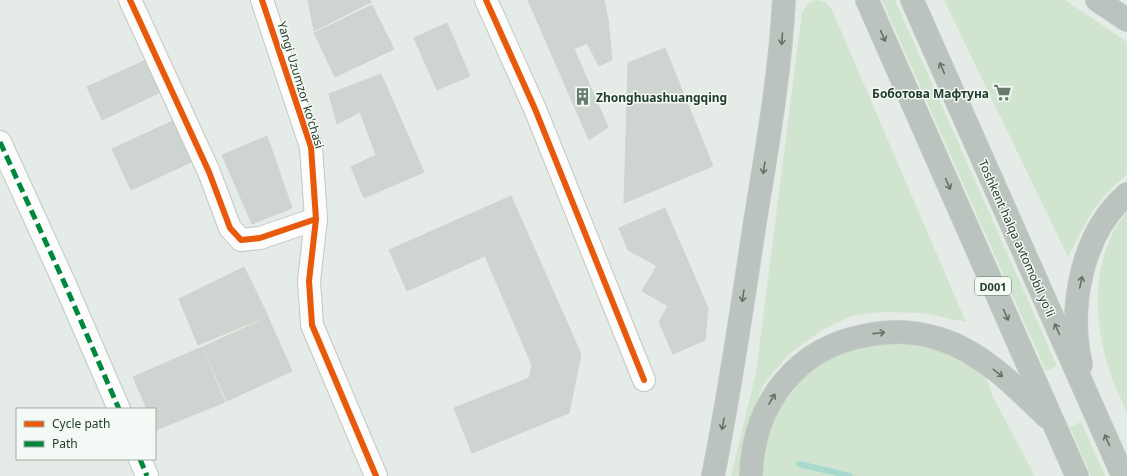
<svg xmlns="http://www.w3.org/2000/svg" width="1127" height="476" viewBox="0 0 1127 476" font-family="'Noto Sans',sans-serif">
	<rect width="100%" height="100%" fill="#e5ebe6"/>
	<g fill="#d1e4cf">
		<path d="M816,0L825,2L832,10L966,322L923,313L880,312L851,316L822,330L790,353L763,385L750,425L742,476H731L756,373L802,12L808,4Z"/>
		<path d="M882,0H895L1057,366L1046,371Z"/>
		<path d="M944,0H1065L1127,42V175C1098,196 1084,225 1068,257Z"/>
		<path d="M1127,212V412C1121,399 1114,386 1110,373C1093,322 1090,255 1127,212Z"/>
		<path d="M880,342L923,344L963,359L986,377L992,395L1035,476H763V451L777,411L804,377L839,353Z"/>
		<path d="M1081,422L1105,476H1091L1070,427Z"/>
	</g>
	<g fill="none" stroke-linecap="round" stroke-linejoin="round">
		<path stroke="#a7d9ce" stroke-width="6" d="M799,464L850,476"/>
	</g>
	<g fill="#ced4cf" stroke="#ced4cf">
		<path d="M308,0H370L371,2L314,31Z"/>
		<path d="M528,0H604L608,19L612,60L599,66L587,43L574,49L608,127L589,140Z"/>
		<path d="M372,5L394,49L335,77L314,33Z"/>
		<path d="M447,23L470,76L437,90L414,38Z"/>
		<path d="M665,48L713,166L624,203L628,63Z"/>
		<path d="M148,59L163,91L102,120L87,87Z"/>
		<path d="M381,74L424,172L364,198L351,167L376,155L360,112L337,124L329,94Z"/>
		<path d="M179,118L198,159L131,190L112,149Z"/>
		<path d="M267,136L292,208L252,224L222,155Z"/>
		<path d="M511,196L581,354L569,413L472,453L454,408L529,378L532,365L485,256L407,291L389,250Z"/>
		<path d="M665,208L708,308L705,340L673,354L659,322L668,306L642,291L657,266L628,250L619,228Z"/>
		<path d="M244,267L268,316L198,345L179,299Z"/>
		<path d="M268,317L292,371L227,401L203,347Z"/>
		<path d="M202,347L225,402L156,430L155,409H147L133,377Z"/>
	</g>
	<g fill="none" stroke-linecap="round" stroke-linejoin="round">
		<defs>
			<g id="minor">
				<path d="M130,0L209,172L230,228L241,240L260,238L316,219"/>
				<path d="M262,0L311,147L316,219L309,281L312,325L376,476"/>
				<path d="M486,0L535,109L644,380"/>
				<path d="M0,142L64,282L119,409"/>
				<path d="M140,459L147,476"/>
			</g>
			<g id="highway">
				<path d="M867,0L1077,476"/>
				<path d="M912,0L1123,476"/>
				<path d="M1097,0L1127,20"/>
				<path d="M1081,365C1068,308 1081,234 1127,194"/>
				<path d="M713,476C730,392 742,307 755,222C767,148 780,75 784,0"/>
				<path d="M751,476C753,404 796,347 868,335C892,330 916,331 940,339C982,352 1016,387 1047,417"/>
			</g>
		</defs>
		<use href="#minor" stroke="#c2c8c3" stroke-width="24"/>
		<use href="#highway" stroke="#c1cac4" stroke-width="24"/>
		<use href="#minor" stroke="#fbfcfb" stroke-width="22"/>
		<use href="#highway" stroke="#bac3be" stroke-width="22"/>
		<g stroke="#00873e" stroke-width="5" stroke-dasharray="10 5" stroke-linecap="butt">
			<path d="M0,142L64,282L119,409"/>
			<path d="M140,459L147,476"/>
		</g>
		<defs>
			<g id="cycleway">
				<path d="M130,0L209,172L230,228L241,240L260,238L316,219"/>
				<path d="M262,0L311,147L316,219L309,281L312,325L376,476"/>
				<path d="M486,0L535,109L644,380"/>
			</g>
		</defs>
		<use href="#cycleway" stroke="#f4f9f5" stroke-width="8"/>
		<use href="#cycleway" stroke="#e8590c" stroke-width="6"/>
	</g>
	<defs><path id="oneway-shaft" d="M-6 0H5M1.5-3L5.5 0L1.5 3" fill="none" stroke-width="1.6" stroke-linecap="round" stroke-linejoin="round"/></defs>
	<g stroke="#5f7367">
		<use href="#oneway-shaft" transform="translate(883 36) rotate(66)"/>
		<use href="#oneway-shaft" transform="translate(782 39) rotate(94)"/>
		<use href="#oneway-shaft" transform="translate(942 68) rotate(-114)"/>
		<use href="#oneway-shaft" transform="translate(764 168) rotate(99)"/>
		<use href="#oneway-shaft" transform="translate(948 184) rotate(66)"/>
		<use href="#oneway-shaft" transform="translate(1081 282) rotate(-78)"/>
		<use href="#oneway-shaft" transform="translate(743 296) rotate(99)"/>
		<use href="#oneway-shaft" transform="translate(1006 315) rotate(66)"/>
		<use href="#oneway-shaft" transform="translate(1057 329) rotate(-114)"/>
		<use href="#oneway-shaft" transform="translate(879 333) rotate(-6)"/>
		<use href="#oneway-shaft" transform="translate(998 373) rotate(38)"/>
		<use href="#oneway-shaft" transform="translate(772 399) rotate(-59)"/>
		<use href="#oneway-shaft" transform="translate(723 424) rotate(100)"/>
		<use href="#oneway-shaft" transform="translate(1107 440) rotate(-114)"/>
	</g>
	<defs>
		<symbol id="supermarket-bare" viewBox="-9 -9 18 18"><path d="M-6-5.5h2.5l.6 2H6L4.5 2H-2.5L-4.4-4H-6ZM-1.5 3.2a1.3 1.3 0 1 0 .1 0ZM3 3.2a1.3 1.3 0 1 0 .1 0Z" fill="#677b6e" stroke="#f4f9f5" stroke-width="2.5" paint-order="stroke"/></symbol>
		<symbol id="building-bare" viewBox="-9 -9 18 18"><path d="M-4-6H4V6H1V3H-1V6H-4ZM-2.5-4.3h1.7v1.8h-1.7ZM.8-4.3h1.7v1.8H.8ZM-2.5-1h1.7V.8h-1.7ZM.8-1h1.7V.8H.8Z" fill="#677b6e" stroke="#f4f9f5" stroke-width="2.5" paint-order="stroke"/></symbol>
	</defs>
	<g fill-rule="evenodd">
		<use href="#supermarket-bare" x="990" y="80" width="25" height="25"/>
		<use href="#building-bare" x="570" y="84" width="25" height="25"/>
	</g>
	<g text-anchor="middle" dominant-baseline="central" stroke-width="3" stroke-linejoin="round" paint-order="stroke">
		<rect fill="#f4f9f5" stroke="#627669" stroke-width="1" x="975" y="277" width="36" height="18" rx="3"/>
		<g font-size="11" font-weight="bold" fill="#233e2d">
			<text x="993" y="286">D001</text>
		</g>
		<g font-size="12" fill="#233e2d" stroke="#f4f9f5">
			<text transform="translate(301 85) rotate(73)">Yangi Uzumzor ko'chasi</text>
			<text transform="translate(1017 238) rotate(66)">Toshkent halqa avtomobil yo'li</text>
		</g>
		<g font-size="12" font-weight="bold" fill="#233e2d" stroke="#f4f9f5" text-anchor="end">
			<text x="989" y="93">Боботова Мафтуна</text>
			<text x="596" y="97" text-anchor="start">Zhonghuashuangqing</text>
		</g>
	</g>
	<rect x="16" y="408" width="140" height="52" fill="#f4f9f5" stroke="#a0aea5"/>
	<rect x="24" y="421" width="20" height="6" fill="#e8590c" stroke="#a0aea5"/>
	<text x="52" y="428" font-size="12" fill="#233e2d">Cycle path</text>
	<rect x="24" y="441" width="20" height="6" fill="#00873e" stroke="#a0aea5"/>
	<text x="52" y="448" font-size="12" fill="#233e2d">Path</text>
</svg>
